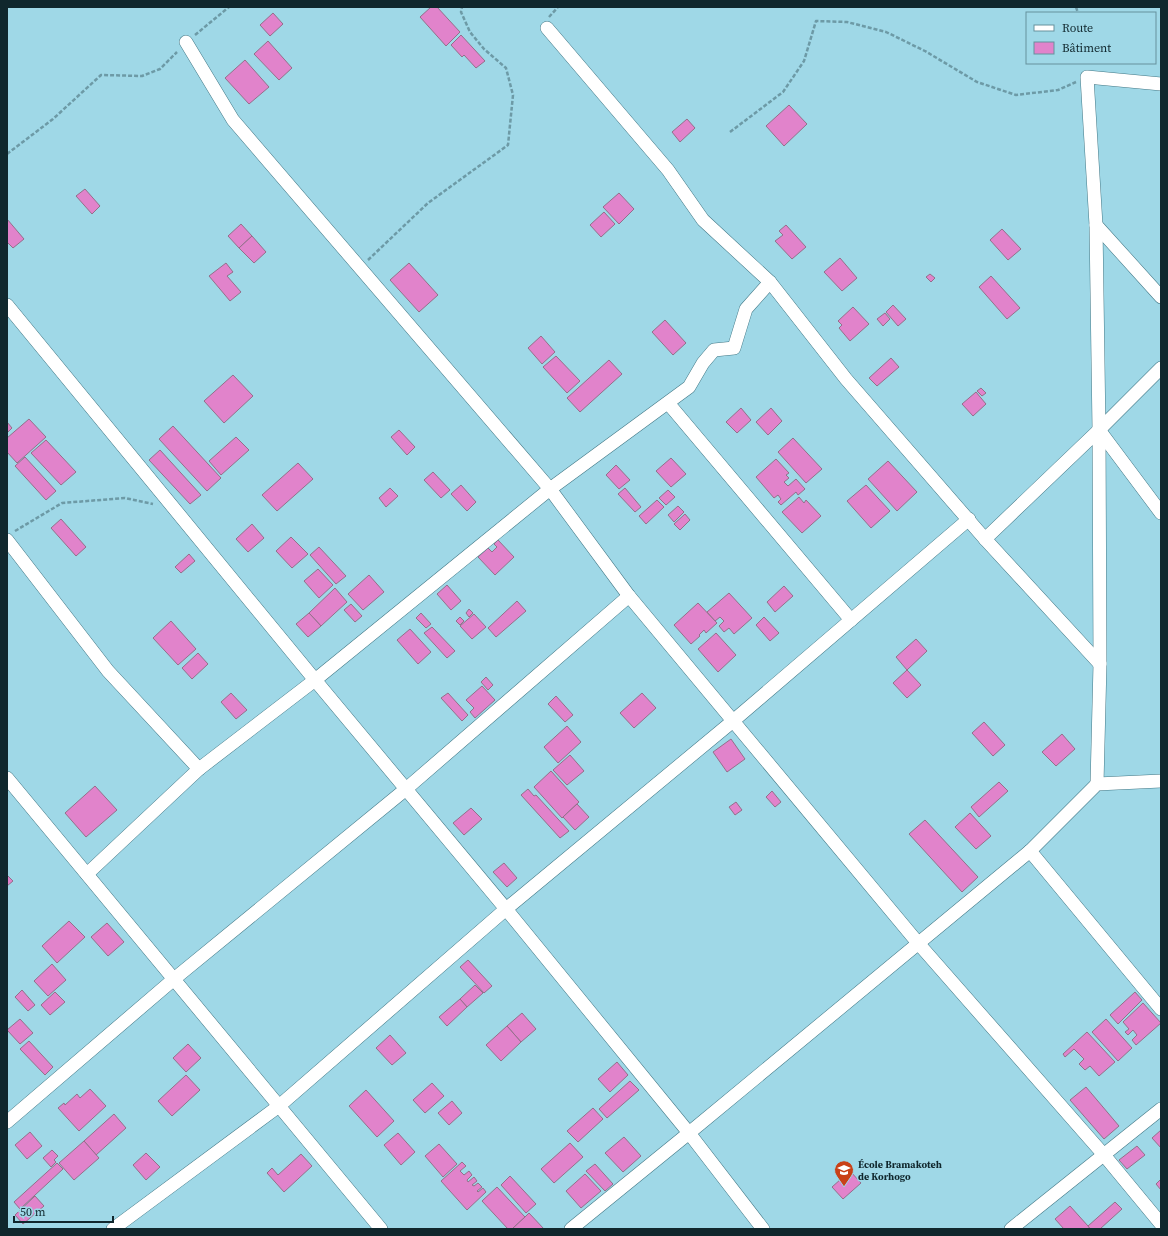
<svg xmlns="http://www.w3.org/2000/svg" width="1168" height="1236" viewBox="0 0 1168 1236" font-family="'Source Serif 4',serif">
	<rect width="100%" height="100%" fill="#9fd8e7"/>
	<g fill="#e183cb" stroke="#946f8a">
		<path d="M431,7H437L460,32L446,46L420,17Z"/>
		<path d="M273,13L283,24L270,36L260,25Z"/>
		<path d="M461,35L485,61L476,68L464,55L462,57L451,45Z"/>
		<path d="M268,41L292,68L279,80L254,54Z"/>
		<path d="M245,60L269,87L249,104L225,78Z"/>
		<path d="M789,105L807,124L784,146L766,126Z"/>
		<path d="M687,119L695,128L680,142L672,132Z"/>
		<path d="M85,189L100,206L92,214L76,196Z"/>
		<path d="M619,193L634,209L619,224L603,207Z"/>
		<path d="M604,212L615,224L601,237L590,225Z"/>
		<path d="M7,219L24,239L13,248L7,242Z"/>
		<path d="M241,224L252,236L239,248L228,236Z"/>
		<path d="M786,225L806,247L792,259L775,241L783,235L779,231Z"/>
		<path d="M1002,229L1021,249L1008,260L990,240Z"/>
		<path d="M252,236L266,252L254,263L239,248Z"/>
		<path d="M840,258L857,278L842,291L824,272Z"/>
		<path d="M226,263L233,272L227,276L241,292L230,301L209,276Z"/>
		<path d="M409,263L438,295L419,312L390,280Z"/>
		<path d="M930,274L935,278L931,282L926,277Z"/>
		<path d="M991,276L1020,308L1007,319L979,287Z"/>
		<path d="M893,305L906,319L898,326L886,312Z"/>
		<path d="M853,307L869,324L850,341L839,328L842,325L838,321Z"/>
		<path d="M885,313L890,319L883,326L877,319Z"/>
		<path d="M665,320L686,343L673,355L652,332Z"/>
		<path d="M541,336L555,352L542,364L528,348Z"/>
		<path d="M556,356L580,381L567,393L543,367Z"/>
		<path d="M891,358L899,367L877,386L869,378Z"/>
		<path d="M609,360L622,374L580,412L567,398Z"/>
		<path d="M233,375L253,396L224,423L204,401Z"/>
		<path d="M981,388L986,393L982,396L977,391Z"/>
		<path d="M976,392L986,404L973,416L962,404Z"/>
		<path d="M741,408L751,420L737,433L726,422Z"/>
		<path d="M771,408L782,421L768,435L756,422Z"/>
		<path d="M29,419L46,437L17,463L7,452V438Z"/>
		<path d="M7,422L12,428L7,433Z"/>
		<path d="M173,426L221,478L207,491L159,439Z"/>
		<path d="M399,430L415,447L407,455L391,437Z"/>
		<path d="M236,437L249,450L221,475L209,461Z"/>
		<path d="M793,438L822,469L806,483L778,452Z"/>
		<path d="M46,440L76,472L61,485L31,453Z"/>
		<path d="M160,450L201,495L190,504L149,460Z"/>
		<path d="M25,457L56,491L46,500L15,466Z"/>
		<path d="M671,458L686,474L671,487L656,471Z"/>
		<path d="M776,459L789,473L786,475L789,478L784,482L788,486L796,479L805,489L798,495L796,492L781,505L778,502L781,499L778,495L774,498L756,477Z"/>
		<path d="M888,461L917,492L897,511L868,479Z"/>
		<path d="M298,463L313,479L277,511L262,495Z"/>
		<path d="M616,465L630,480L619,489L606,475Z"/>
		<path d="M433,472L450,490L441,498L424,480Z"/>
		<path d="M461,485L476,502L467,511L451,494Z"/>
		<path d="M866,485L890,511L871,528L847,501Z"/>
		<path d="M390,488L398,496L386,507L379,498Z"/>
		<path d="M625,488L641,507L635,512L618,494Z"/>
		<path d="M668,490L675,497L666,505L659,498Z"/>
		<path d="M799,497L804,503L806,500L821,516L802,533L782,512Z"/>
		<path d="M657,500L664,507L646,524L639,516Z"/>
		<path d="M678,506L684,512L674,522L668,515Z"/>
		<path d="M685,514L690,520L680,530L674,524Z"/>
		<path d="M61,519L86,547L76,556L51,528Z"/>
		<path d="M252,524L264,538L248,552L236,539Z"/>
		<path d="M291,537L308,554L292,568L276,551Z"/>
		<path d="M498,540L514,557L495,575L478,557L488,548L492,552L497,547L494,544Z"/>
		<path d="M319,547L346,576L336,584L310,555Z"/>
		<path d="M189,554L195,561L181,573L175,567Z"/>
		<path d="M318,569L333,585L319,598L304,581Z"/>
		<path d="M369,575L384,592L363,610L348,594Z"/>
		<path d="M447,585L461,601L451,610L437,594Z"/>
		<path d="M784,586L793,596L775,612L767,602Z"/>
		<path d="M335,588L347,602L321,626L309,613Z"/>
		<path d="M729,593L752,618L734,634L729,628L724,632L719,626L724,621L720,617L715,621L707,612Z"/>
		<path d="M517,601L526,611L496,637L488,628Z"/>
		<path d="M698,603L717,623L706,633L704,630L699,635L700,636L691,644L674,625Z"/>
		<path d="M351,604L362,616L355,622L344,610Z"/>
		<path d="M469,609L473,613L469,617L466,613Z"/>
		<path d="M309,613L321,626L308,637L296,624Z"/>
		<path d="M421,613L431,624L426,628L416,618Z"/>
		<path d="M474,614L486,627L472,639L460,626Z"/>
		<path d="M460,617L464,621L460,625L456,621Z"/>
		<path d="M764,617L779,633L770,641L756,625Z"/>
		<path d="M171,621L196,649L178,665L153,638Z"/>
		<path d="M432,627L455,651L447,658L424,633Z"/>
		<path d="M410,629L431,652L418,664L397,640Z"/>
		<path d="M716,633L736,655L718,672L698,649Z"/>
		<path d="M916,639L927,651L907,670L896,657Z"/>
		<path d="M198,653L208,664L192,679L182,668Z"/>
		<path d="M907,670L921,685L907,698L893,683Z"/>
		<path d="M486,677L493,685L488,690L481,682Z"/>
		<path d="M482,686L495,700L475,718L470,712L474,708L466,700Z"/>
		<path d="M231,693L247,710L236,719L221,702Z"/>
		<path d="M448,693L468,715L462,721L441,698Z"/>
		<path d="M642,693L656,708L634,728L620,713Z"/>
		<path d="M556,696L573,715L565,722L548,704Z"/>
		<path d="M984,722L1005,745L993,756L972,733Z"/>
		<path d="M567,726L581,742L558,763L544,747Z"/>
		<path d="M1062,734L1075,749L1056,766L1042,752Z"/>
		<path d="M731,739L745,759L727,772L713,752Z"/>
		<path d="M570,755L584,771L567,785L553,770Z"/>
		<path d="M551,771L579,802L562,818L534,787Z"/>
		<path d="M999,782L1008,791L979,817L971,807Z"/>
		<path d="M95,786L117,810L86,837L65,813Z"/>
		<path d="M528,789L534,796L536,795L569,831L560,838L521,795Z"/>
		<path d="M772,791L781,802L775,807L766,797Z"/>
		<path d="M736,802L742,810L735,815L729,807Z"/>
		<path d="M577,804L589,817L575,830L563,817Z"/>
		<path d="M471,808L482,819L464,835L453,823Z"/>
		<path d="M970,813L991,836L976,849L955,827Z"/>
		<path d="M925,820L978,877L962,892L909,834Z"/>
		<path d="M504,863L517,878L507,887L493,872Z"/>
		<path d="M7,875L13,881L7,886Z"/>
		<path d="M69,921L85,937L57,963L42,946Z"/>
		<path d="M107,923L124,942L108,956L91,937Z"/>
		<path d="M468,960L492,986L484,993L460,967Z"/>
		<path d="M52,964L66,980L48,996L34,981Z"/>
		<path d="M475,985L483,993L467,1007L460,999Z"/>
		<path d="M22,990L35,1005L28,1011L15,997Z"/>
		<path d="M55,992L65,1002L50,1015L41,1005Z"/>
		<path d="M1135,992L1142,1000L1118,1024L1110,1015Z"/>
		<path d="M460,999L467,1007L447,1026L439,1017Z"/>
		<path d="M1143,1003L1161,1023L1136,1045L1132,1040L1137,1035L1133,1030L1128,1035L1125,1032L1129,1029L1123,1022Z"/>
		<path d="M522,1013L536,1029L521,1042L507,1026Z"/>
		<path d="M20,1019L33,1033L20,1044L7,1030Z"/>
		<path d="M1106,1019L1132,1048L1118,1061L1092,1032Z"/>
		<path d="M507,1026L521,1042L501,1061L486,1045Z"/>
		<path d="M1087,1032L1115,1062L1099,1076L1090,1066L1085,1070L1079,1064L1084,1059L1074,1049L1065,1057L1063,1054Z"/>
		<path d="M390,1035L406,1053L392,1065L376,1048Z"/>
		<path d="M29,1041L53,1067L45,1075L20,1049Z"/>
		<path d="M188,1044L201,1058L186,1072L173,1058Z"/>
		<path d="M617,1062L628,1075L610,1092L598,1079Z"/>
		<path d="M186,1075L200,1090L172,1116L158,1101Z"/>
		<path d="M630,1081L639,1090L607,1118L599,1109Z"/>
		<path d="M432,1083L444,1096L425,1113L413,1100Z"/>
		<path d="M1086,1087L1119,1126L1104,1139L1070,1100Z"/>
		<path d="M90,1089L106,1106L79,1131L58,1108L64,1103L65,1105L77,1094L80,1098Z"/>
		<path d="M366,1090L394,1121L377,1137L349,1106Z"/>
		<path d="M452,1101L462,1113L449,1125L438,1113Z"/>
		<path d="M593,1108L603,1119L578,1142L567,1131Z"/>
		<path d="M114,1114L126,1128L96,1155L84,1141Z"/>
		<path d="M1161,1130V1148L1152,1138Z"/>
		<path d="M30,1132L42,1146L27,1159L15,1145Z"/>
		<path d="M398,1133L415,1152L401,1165L384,1145Z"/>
		<path d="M624,1137L641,1156L623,1172L605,1153Z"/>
		<path d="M84,1141L99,1158L74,1180L59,1163Z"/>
		<path d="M570,1143L583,1157L554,1183L541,1169Z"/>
		<path d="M439,1144L457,1164L443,1177L425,1156Z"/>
		<path d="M1137,1146L1145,1155L1127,1169L1119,1160Z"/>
		<path d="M52,1150L58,1156L54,1160L56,1162L51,1167L43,1158Z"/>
		<path d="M146,1153L160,1167L146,1180L133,1165Z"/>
		<path d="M301,1154L312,1166L284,1192L267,1173L272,1168L278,1175Z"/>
		<path d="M462,1162L466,1166L460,1171L464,1175L469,1171L472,1175L467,1180L468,1182L474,1177L477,1181L472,1185L474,1186L478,1183L482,1187L477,1191L478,1192L483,1188L486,1192L467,1210L441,1181Z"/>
		<path d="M57,1163L63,1169L20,1209L14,1202Z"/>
		<path d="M595,1164L613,1184L605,1191L586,1171Z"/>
		<path d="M850,1171L861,1183L843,1199L832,1187Z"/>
		<path d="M585,1174L601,1191L581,1208L566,1191Z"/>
		<path d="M510,1176L536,1204L526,1213L501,1185Z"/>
		<path d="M1161,1179V1190L1156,1184Z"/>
		<path d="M497,1187L525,1217L512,1229H508L482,1201Z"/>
		<path d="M35,1196L44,1206L23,1224L15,1215Z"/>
		<path d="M1115,1202L1122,1209L1100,1229H1090L1088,1226Z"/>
		<path d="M1070,1206L1088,1226L1090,1229H1064L1055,1219Z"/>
		<path d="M529,1213L544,1229H512L525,1217Z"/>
	</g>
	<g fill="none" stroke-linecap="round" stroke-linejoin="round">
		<defs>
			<g id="minor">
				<path d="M547,28L668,170L703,220L770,282L846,379L985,539L1100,664"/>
				<path d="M186,42L233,120L550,489L629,596L918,943L1104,1155L1161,1224"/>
				<path d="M1096,225L1161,297"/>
				<path d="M7,305L315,680L506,909L689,1133L763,1229"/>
				<path d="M668,403L851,620"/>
				<path d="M1099,430L1161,513"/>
				<path d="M985,539L1099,430L1161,368"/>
				<path d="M7,540L108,671L199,769"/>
				<path d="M7,778L381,1229"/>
				<path d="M1097,784L1100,664L1099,430L1096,225L1087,77L1161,84"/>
				<path d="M1030,851L1161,1009"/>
				<path d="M87,874L199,769L315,680L550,489L689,387L703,363L714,350L734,348L746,309L770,282"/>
				<path d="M7,1122L174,979L406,789L629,596"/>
				<path d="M113,1229L279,1106L506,909L733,721L969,519"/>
				<path d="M571,1229L689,1133L1030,851L1097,784L1161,781"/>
				<path d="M1011,1229L1161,1109"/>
			</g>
		</defs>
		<use href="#minor" stroke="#427886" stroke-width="14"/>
		<g stroke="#6d9aa6" stroke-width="2.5" stroke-dasharray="4 2" stroke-linecap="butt">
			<path d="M1076,7L1078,13"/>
			<path d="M549,17L558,7"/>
			<path d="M195,35L229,7"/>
			<path d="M730,132L783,92L804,61L816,21L847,22L886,32L925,51L977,82L1016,95L1058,90L1076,82"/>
			<path d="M7,154L53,119L101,75L142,76L160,69L177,52"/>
			<path d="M368,260L428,203L508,145L513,95L506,68L484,49L470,32L461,12L462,7"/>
			<path d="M15,531L62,503L125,498L153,504"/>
		</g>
		<use href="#minor" stroke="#fff" stroke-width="13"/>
	</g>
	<defs>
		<symbol id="school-pin" viewBox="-11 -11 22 30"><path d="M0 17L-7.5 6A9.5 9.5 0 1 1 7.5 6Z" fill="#c94117" stroke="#9fd8e7"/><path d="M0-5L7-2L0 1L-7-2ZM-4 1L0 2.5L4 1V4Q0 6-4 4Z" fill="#fff"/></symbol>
	</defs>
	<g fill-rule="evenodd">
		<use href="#school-pin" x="833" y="1159" width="22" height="30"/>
	</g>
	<g text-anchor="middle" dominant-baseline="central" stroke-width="3" stroke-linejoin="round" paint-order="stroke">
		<g font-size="10" font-weight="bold" fill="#10272d" stroke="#9fd8e7" text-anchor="start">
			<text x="858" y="1164">École Bramakoteh<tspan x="858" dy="12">de Korhogo</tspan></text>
		</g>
	</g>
	<rect width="1168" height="1236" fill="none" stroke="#10272d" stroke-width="16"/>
	<rect x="1026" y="12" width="130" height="52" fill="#9fd8e7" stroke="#66919d"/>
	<rect x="1034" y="25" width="20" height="6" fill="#ffffff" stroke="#66919d"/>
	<text x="1062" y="32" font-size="12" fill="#10272d">Route</text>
	<rect x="1034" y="42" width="20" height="12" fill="#e183cb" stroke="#66919d"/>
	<text x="1062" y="52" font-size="12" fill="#10272d">Bâtiment</text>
	<path d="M14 1216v6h99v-6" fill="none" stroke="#10272d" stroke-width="2"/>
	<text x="20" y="1216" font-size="12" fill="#10272d" stroke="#9fd8e7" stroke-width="3" paint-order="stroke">50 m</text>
</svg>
